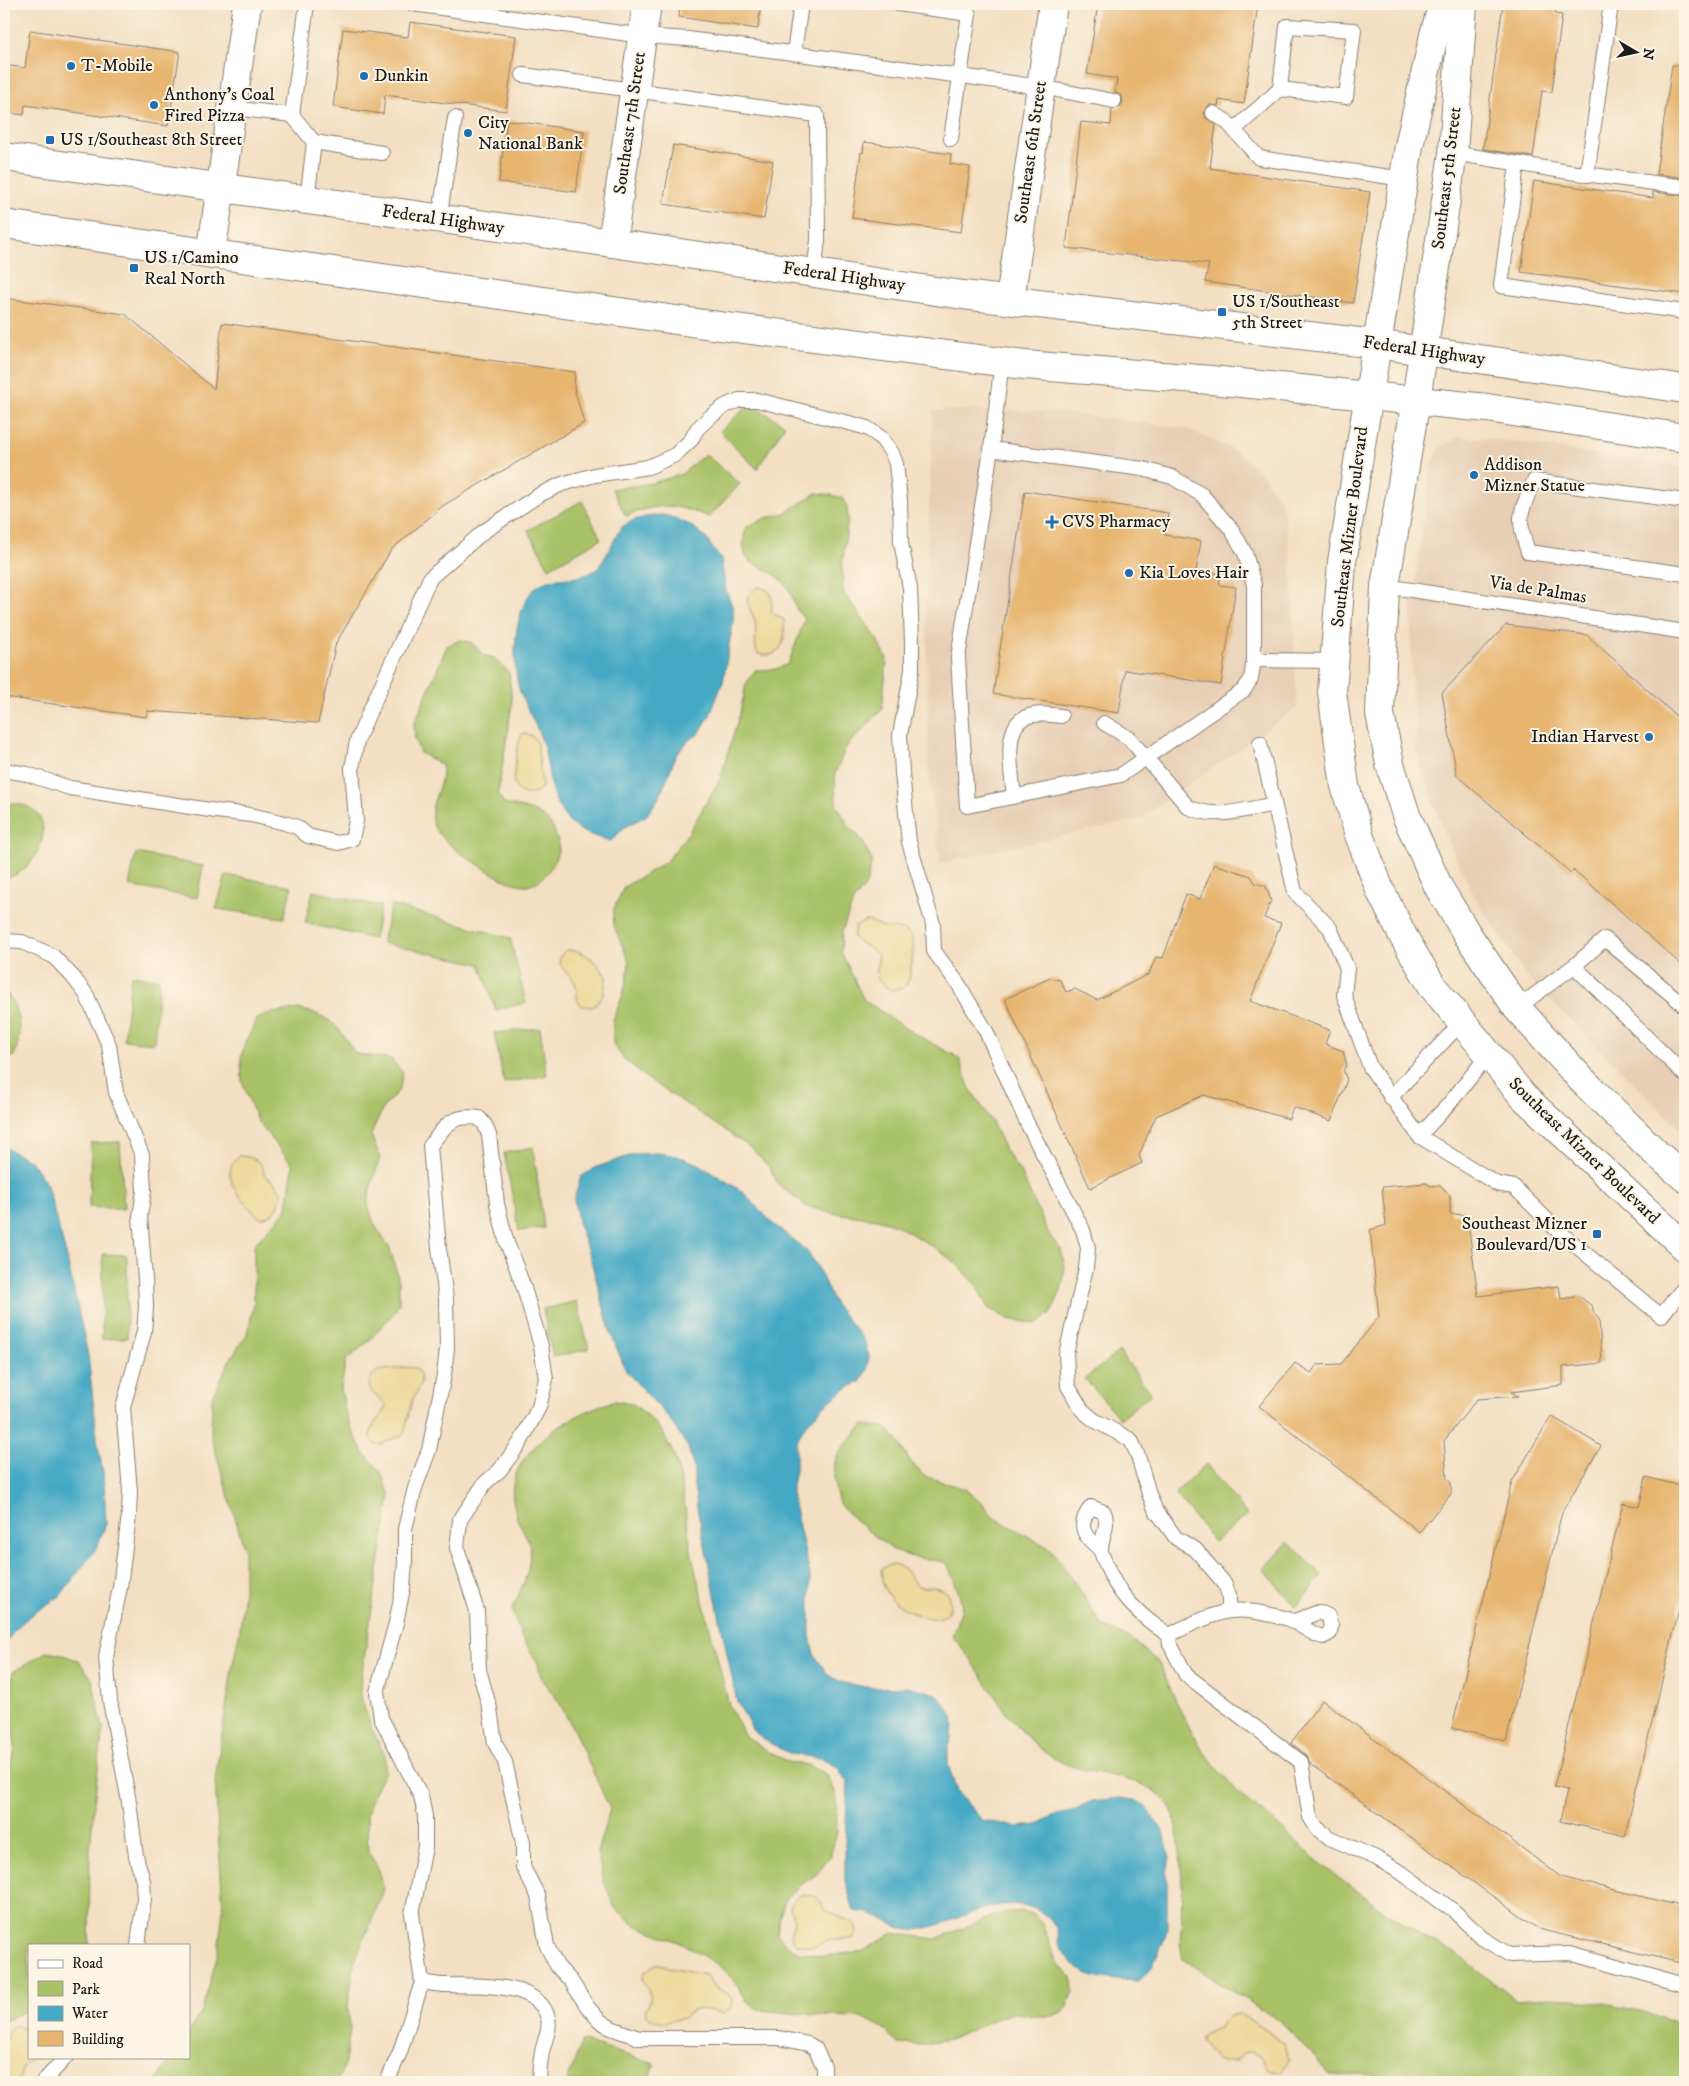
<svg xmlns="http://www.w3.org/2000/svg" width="1689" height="2086" viewBox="0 0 1689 2086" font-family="'IM FELL DW Pica',serif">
	<rect width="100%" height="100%" fill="#fcf5e5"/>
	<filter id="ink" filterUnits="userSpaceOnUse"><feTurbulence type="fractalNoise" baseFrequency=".02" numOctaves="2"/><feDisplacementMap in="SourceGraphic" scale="10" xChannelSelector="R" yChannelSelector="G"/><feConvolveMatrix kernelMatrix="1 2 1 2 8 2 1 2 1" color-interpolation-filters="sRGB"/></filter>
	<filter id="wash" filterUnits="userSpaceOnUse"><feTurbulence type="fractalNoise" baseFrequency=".0096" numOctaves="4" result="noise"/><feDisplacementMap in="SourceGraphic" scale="20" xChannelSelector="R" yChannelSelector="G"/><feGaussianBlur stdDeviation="1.12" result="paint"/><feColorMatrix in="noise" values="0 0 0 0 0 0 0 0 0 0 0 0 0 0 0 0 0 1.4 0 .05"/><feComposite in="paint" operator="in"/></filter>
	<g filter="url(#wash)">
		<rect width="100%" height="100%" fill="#f3dfc2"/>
		<g fill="#e7cfb5">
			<path d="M933,410L1058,412L1188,429L1236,451L1263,475L1282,504L1291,559L1297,708L1140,819L940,863L929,774L926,581Z"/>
			<path d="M1460,437L1492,439L1685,467V1134L1527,977L1473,894L1445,835L1418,760L1412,696L1411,619L1428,481L1432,465L1441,446Z"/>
		</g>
		<g fill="#a9c268" stroke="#626f42">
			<path d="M750,404L785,425L757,469L720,431Z"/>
			<path d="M705,454L740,484L709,517C674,504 661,502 626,516L612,489L652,483L682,474Z"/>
			<path d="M816,493L832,495L842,498L847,507L848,518L842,566L843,592L876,637L887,659L882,710L846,747L835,774L836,804L849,826L862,840L872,861L866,885L853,902L842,931L841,952L864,1000L908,1030L959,1058L969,1087L992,1122L1006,1152L1020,1172L1050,1236L1061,1250L1065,1266L1061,1291L1051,1313L1036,1324L1008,1319L988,1308L975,1283L953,1261L937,1249L898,1226L877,1219L827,1212L806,1206L778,1184L769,1167L751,1148L644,1076L624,1059L613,1044V1020L622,997L627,979L629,962L614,926L613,911L624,887L666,862L689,832L720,779L740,713L746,684L755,670L776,669L788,664L805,619C802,616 799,613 797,610C793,602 792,592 786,585C763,558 735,574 746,527L766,518L785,513Z"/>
			<path d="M582,501L601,539L549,568L528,530Z"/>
			<path d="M460,640L472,643L483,655L494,658L501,664L509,673L512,704L498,794L504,804C519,807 539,810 549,822C554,828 560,843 558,851C554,866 541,887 523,885C502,882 486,869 468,858C458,852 433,833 432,821C430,806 436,798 440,784C442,778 442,771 442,765L420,753L415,739L414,724L447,646Z"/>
			<path d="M9,803C53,804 50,845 24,869C19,874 11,877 4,880V805Z"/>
			<path d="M136,853L203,866L197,898L129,886Z"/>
			<path d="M226,875L292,886L284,918L216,909Z"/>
			<path d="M313,891L381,906L374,939L305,923Z"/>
			<path d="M391,905L510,938L526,1003L496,1010L480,964L382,943Z"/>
			<path d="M131,975L159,979L154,1043L124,1040Z"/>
			<path d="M4,990C20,1006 23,1035 14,1056L4,1060Z"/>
			<path d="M299,1009C336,1018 335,1025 356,1054L391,1059L403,1073L399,1090L383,1108L371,1135L380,1157L370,1189L368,1204L374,1224L389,1246L399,1280V1304L392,1315L368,1342L346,1360L341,1388L345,1411L353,1432L364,1453L380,1471L390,1495L360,1685L362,1701L371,1727L385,1756V1772L374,1792L367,1815L368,1851L379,1870L384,1890L355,1960L348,2006L350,2029L345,2062L337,2082H156L172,2057H189V2031L202,2011L218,1953L223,1909L215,1780L232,1669L240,1629L244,1590V1548L211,1436L212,1397L229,1361L247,1334L254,1305V1245L287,1209L293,1165L257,1121L242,1081L241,1057L247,1039L257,1019L272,1013Z"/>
			<path d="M540,1028L547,1075L504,1083L494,1033Z"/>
			<path d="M120,1142L124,1209L89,1207L91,1143Z"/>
			<path d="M533,1147L544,1228L519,1231L504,1153Z"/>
			<path d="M103,1254L127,1255V1338L102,1339Z"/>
			<path d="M577,1301L589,1349L553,1357L543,1309Z"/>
			<path d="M1119,1351L1151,1394L1120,1419L1085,1379Z"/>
			<path d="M615,1401L633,1404L647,1415L662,1431L675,1457L682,1487L692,1557L729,1705L745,1736L768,1752L791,1763L808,1765L826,1774L836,1793L837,1832L830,1857L817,1874L800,1885L786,1898L780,1915L777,1934L786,1945L799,1952L824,1956L864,1951L891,1933L936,1939L1000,1913L1022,1911L1033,1914L1042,1923L1056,1961L1072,1977L1073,1991L1065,2011L1053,2016H1036L1014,2013L1000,2017L949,2040L920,2045L898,2044L883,2028L862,2017L824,2016L759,2010L747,2001L735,1981L718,1965L683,1944L635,1925L615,1908L604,1882L597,1852L610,1809L575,1733L559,1702L541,1678L538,1663L521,1636L512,1610C521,1589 530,1574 530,1549C530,1539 520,1528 517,1518C515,1512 514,1505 513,1499C506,1451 576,1411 615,1401Z"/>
			<path d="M863,1425L885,1427L896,1438L909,1460L924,1476L965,1489L984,1504L993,1517L1051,1549L1084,1596L1101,1625L1131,1639L1158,1662L1185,1720L1204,1752L1241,1796L1267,1815L1314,1858L1340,1879L1423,1937L1455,1953L1516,2000L1544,1998L1573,1999L1641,2011L1666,2021L1685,2024V2082H1393C1383,2071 1344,2075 1329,2075L1312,2054L1278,2020L1183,1959C1178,1940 1181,1936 1182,1918C1184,1895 1180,1838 1174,1816C1161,1774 1097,1778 1063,1763C1012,1740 988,1676 952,1636L962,1608L959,1593L947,1563C930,1558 911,1559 895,1551C886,1546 842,1511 839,1503C834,1490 831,1467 838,1454C844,1443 855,1434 863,1425Z"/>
			<path d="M1206,1464L1247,1515L1214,1542L1175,1493Z"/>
			<path d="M1288,1542L1322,1575L1296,1607L1263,1569Z"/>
			<path d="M46,1652L61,1654L79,1661L92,1679L103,1728L94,1803L90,1849L89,1945H29V2009L4,2022V1784L15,1751L11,1697L13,1672Z"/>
			<path d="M582,2041L655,2064L647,2082H567Z"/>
		</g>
		<g fill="#eeda9e" stroke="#857b5d">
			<path d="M758,587C777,591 770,598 772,613L784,620C786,640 783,660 758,654C753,643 757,634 755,622C752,606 738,601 758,587Z"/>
			<path d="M523,733L532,736L537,742L542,786C536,799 518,796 514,784C512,777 518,737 523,733Z"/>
			<path d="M865,921C873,921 879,927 886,928C891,929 897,928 902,930C919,935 912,955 911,967C910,976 910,982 903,988L891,990C869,976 879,976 878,955C871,946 859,945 853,937L855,927Z"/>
			<path d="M566,950C584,949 598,962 606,977L604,994L593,1007C571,1007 580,995 575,983C570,971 549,965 566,950Z"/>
			<path d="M238,1156C251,1156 264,1161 264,1175L275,1183L281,1191C280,1206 277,1215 260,1218C256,1215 253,1211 249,1207C235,1192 221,1174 238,1156Z"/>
			<path d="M404,1367L415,1368L420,1374L421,1383L412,1401L404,1434L379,1445L375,1444L371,1438C369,1423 383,1418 386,1405C382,1400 375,1396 371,1391C369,1387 369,1384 370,1380C374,1365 394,1372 404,1367Z"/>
			<path d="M889,1565C908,1565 906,1575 917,1585C923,1589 930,1586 937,1588C941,1589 945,1591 948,1593L950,1606L947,1614C944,1616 939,1618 936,1618C921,1620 894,1605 887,1593C882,1585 882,1578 881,1569Z"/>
			<path d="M801,1894C815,1895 819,1897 825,1910L855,1924L857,1931L853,1939H833L813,1947L797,1944L793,1940L791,1934L794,1920L790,1908L794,1899Z"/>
			<path d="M655,1964H661L674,1969L706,1975L713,1986L728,1994L733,2000L732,2006L724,2014L708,2010L694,2009L684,2018L664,2022L655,2020L647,2016L645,2010C656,1996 647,1991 643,1979L644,1973Z"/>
			<path d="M1241,2014L1285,2044L1289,2060L1282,2071L1277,2072L1268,2069L1260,2056L1251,2052L1246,2053L1235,2061L1222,2063C1211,2058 1210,2049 1201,2041V2037L1204,2033L1219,2028C1223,2017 1230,2015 1241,2014Z"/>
			<path d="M14,2025L22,2027L29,2034V2057H34L23,2066L20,2078L15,2081L4,2082C4,2065 0,2036 14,2025Z"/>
		</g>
		<g fill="#45a9c5" stroke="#306270">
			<path d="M662,515C676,517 693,525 704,536C711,544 712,550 721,558L726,591L733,608V622L723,682L710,715L699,734L690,739L676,755L660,796L647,815L625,827L611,841C598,838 579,832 570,823C547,798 551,771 542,741C536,722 523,705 518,685C512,658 514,612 533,590C549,573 575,583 594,571C598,569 603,561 605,557C609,551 619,530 622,527C633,518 648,516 662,515Z"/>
			<path d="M4,1147L31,1161L47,1185L66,1254L88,1355L98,1446L104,1477L106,1524L96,1549L60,1596L31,1615L14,1630L4,1648Z"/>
			<path d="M657,1153L677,1156L699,1164L743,1192L772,1223L807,1251L817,1266L834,1303L864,1340L869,1356L867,1371L861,1381L844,1390L825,1405L803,1428L796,1443V1464L791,1491L810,1575V1636L814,1654L829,1676L844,1683L872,1688L911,1687L937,1694L953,1715L954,1727L948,1749V1764L953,1780L958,1793L982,1820L1018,1827L1037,1825L1052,1816L1067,1813L1092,1801L1120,1798L1135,1800L1146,1806L1165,1836L1170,1857L1167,1873V1929L1164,1941L1152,1967L1139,1981C1118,1980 1094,1980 1076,1967C1071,1963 1063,1952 1060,1946C1057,1941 1058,1933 1056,1928C1051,1916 1034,1907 1022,1905C988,1900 949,1926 915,1930C898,1931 884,1918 869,1913C865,1912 859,1912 854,1911L845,1881V1844L848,1784L838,1768L821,1758L791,1754L768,1742L753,1731L737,1702L697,1507L694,1486V1468L688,1447L668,1417L626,1371L611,1334L590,1257L579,1227L574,1199L581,1177L594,1168L635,1154Z"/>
		</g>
		<g id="blocks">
			<g fill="#e7b56f">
				<path d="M680,4H761L758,29L679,17Z"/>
				<path d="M1098,4H1258L1244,104L1219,100L1218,106L1209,105L1204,112L1206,118L1216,125L1210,168L1370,192L1353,303L1205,282L1209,264L1066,248L1081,122L1111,125L1112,110L1120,107L1123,102L1120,95L1115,92L1117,79L1087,74Z"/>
				<path d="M1503,4H1557L1555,14L1562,15L1552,92L1542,91L1533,157L1483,149Z"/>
				<path d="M410,22L516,36L506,111L385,95L383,114L333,107L343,29L408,37Z"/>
				<path d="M30,30L180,52L168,126L25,105L24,115L4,112V65L25,68Z"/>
				<path d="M1672,65L1685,66V178L1656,174Z"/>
				<path d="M507,120L584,131L576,192L499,182Z"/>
				<path d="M864,142L951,154L950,164L970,167L961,232L852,218L861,152L863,153Z"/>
				<path d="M673,145L773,161L764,219L663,204Z"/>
				<path d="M1534,181L1653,198V192L1685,196V294L1521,272Z"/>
				<path d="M4,298L125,314L214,389L222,323L575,372L574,388L584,423L444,505L391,550L336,643L318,723L147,711L146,717L4,697Z"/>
				<path d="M1025,491L1168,513L1165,535L1201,541L1196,571L1221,574L1219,585L1236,587L1221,685L1125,670L1119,713L993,694Z"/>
				<path d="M1506,625L1587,635L1685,724V968L1574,870L1571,873L1457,776L1442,693Z"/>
				<path d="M1214,864L1251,876L1255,883L1266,886L1271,901L1264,918L1281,923L1250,1001L1330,1030L1325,1044L1343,1051L1347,1065L1343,1070L1347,1080L1331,1121L1293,1107L1289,1119L1204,1095L1156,1116L1139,1155L1142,1163L1090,1188L1005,999L1050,978L1060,980L1066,992L1075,989L1097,1000L1149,974L1156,957L1163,958L1186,894L1200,899Z"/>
				<path d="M1426,1183L1431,1186L1440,1185L1450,1195V1214L1467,1215L1478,1296L1559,1286L1561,1299L1579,1296L1592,1306L1594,1314L1599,1319L1602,1363L1563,1367V1385L1511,1392L1518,1396L1477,1399L1444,1441L1447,1479L1451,1482V1494L1419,1532L1259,1406L1295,1363L1311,1373L1317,1365L1341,1364L1379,1317L1370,1230L1386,1225L1382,1187Z"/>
				<path d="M1551,1416L1601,1446L1562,1512L1506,1741L1452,1728L1512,1482Z"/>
				<path d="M1646,1477L1685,1487V1584L1625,1836L1560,1821L1567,1790L1554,1787L1623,1503L1639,1507Z"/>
				<path d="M1322,1700L1561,1877L1685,1907V1964L1538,1929L1310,1764L1306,1755L1291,1743Z"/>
			</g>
		</g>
	</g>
	<g filter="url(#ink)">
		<use href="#blocks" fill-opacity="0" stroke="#887e6f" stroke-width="1"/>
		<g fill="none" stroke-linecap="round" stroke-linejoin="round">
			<defs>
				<g id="service">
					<path d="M413,4L643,36L688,39L1041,87L1114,101"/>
					<path d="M898,4L969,14L951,139"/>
					<path d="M1287,26L1354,30L1346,97L1280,89Z"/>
					<path d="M794,53L801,4"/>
					<path d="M523,75L817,115L818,240L814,273"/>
					<path d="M232,108L292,115L307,4"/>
					<path d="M1213,113L1226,121L1259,158L1404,179"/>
					<path d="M292,115L314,142L307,201"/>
					<path d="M1234,130L1280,89"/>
					<path d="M314,142L382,153"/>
					<path d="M1453,153L1569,172L1685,187"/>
					<path d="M1517,164L1501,286L1685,312"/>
					<path d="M1587,175L1611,4"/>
					<path d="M439,219L455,118"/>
					<path d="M991,449L1143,469L1172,477L1202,495L1232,530L1245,553L1254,585V660L1251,679L1244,690L1121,775L967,806L958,658L991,449L1002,362"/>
					<path d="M1685,501L1534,481C1520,514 1516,516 1528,552L1685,574"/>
					<path d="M1385,586L1685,632"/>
					<path d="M1254,660L1334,661"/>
					<path d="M1104,723L1129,738L1188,807C1217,820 1244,810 1274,804"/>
					<path d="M1260,743L1295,892L1330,928L1347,968L1344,995L1370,1067L1419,1136"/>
					<path d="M4,770L27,774L70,788L216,811L251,815L285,823L297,827L308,836L338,843L352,839L356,821L352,768L357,741L368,715L430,578L483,532L539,495L562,484L595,475L648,467L675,455L691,440L697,429L711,416L725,406L739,400H757L853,424L867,428L880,437L892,453L896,464L900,500L901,543L910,588L912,643V670L900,735L902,773L909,842L933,924L934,951L959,985L986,1031L1027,1123L1083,1230L1088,1248L1086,1268L1066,1354L1068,1386L1082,1410L1094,1420L1131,1440L1138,1456L1149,1494L1155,1509L1176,1538L1195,1549L1225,1584L1229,1596V1611"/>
					<path d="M1014,796C1012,776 1002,726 1026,717C1037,712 1050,715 1061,716"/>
					<path d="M4,941L22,942L53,956L73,977L86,994L109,1045L116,1093L142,1155L144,1191L140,1216L145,1279L146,1307L144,1332L123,1407L130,1491L129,1515L120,1587L106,1657L110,1701L129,1802L136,1856L143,1881L144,1899L138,1945"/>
					<path d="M1574,966L1685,1075"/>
					<path d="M1517,1008L1574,966L1605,939L1685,1006"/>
					<path d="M1489,1054L1449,1104L1419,1136L1497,1184L1514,1187L1557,1230L1661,1316L1685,1286"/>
					<path d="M1390,1098L1462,1022"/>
					<path d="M1101,1550C1084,1537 1076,1526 1091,1507L1104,1512C1110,1526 1101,1536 1101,1550C1101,1554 1104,1560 1106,1564C1117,1595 1142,1618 1169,1635"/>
					<path d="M1293,1622L1319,1612L1328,1616L1331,1626L1330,1633L1323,1637C1309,1634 1299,1622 1285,1618C1268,1614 1248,1609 1231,1611C1216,1612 1183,1628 1169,1635L1170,1644L1186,1675L1301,1762L1310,1817L1317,1828L1330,1838L1376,1858L1402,1873L1455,1912L1482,1938L1510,1955L1570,1953L1685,1985"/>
					<path d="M422,1982C430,1983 437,1985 445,1985C474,1986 538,1980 548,2018C551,2029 544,2041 542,2052C540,2062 539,2072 539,2082"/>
					<path d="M43,2082L66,2057"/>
					<path d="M387,2082L400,2052L422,1982L412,1914L425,1847V1816L421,1796L381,1718L377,1692L396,1623L403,1588L405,1562V1529L415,1488L429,1450L444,1375L447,1348L446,1299L439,1248L430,1146C445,1126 451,1114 479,1118L485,1125L489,1135L497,1204L506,1240L524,1288L541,1346L546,1379L539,1407L520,1443L500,1470L485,1483L460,1520L457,1548L477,1611L479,1670L490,1709L495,1743L505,1762L523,1843V1867L538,1896L547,1946L557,1966L571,1981L587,2006L599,2020L611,2028L639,2038H779L808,2044L815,2048L824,2067V2082"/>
				</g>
				<g id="minor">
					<path d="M612,243L647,4"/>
					<path d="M211,255L247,4"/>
					<path d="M1010,300L1053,4"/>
				</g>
				<g id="secondary">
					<path d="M1443,4L1434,35L1409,146L1342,562L1332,692L1345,786L1359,835L1380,890L1403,936L1433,987L1524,1097L1685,1247"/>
					<path d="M1463,4L1453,153L1416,400L1385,586L1380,714L1390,764L1406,815L1439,888L1467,934L1517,1008L1581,1079L1656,1153L1685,1178"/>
				</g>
				<g id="primary">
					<path d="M4,157L612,243L963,295L1376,344L1685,389"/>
					<path d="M4,224L704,324L1025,365L1211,380L1487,408L1685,438"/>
				</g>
			</defs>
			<use href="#service" stroke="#887e6f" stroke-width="16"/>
			<use href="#minor" stroke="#887e6f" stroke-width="30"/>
			<use href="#secondary" stroke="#887e6f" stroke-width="30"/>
			<use href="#primary" stroke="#887e6f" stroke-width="30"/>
			<use href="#service" stroke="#fff" stroke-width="14"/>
			<use href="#minor" stroke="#fff" stroke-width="28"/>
			<use href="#secondary" stroke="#fff" stroke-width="28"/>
			<use href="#primary" stroke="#fff" stroke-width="28"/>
		</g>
	</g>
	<g fill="#1f6fb2" stroke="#fcf5e5" stroke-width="2">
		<circle cx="71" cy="66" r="5"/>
		<circle cx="364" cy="76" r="5"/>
		<circle cx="154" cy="105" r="5"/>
		<circle cx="468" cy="133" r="5"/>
		<rect x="45" y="135" width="10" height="10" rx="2.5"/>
		<rect x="129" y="263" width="10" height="10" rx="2.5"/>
		<rect x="1217" y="307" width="10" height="10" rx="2.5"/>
		<circle cx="1474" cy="475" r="5"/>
		<path d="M1049.5 514.5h5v5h5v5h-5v5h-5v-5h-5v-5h5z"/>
		<circle cx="1129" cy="573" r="5"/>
		<circle cx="1649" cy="737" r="5"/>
		<rect x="1592" y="1229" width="10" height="10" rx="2.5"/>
	</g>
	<g text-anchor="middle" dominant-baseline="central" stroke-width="4" stroke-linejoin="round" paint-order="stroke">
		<g font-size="18" fill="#1c1c1c" stroke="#fcf5e5" text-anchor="start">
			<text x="81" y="66">T-Mobile</text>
			<text x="374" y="76">Dunkin</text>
			<text x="164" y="95">Anthony's Coal<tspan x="164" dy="21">Fired Pizza</tspan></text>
			<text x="478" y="123">City<tspan x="478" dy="21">National Bank</tspan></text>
			<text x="60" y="140">US 1/Southeast 8th Street</text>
			<text x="144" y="258">US 1/Camino<tspan x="144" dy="21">Real North</tspan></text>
			<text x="1232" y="302">US 1/Southeast<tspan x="1232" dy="21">5th Street</tspan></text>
			<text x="1484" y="465">Addison<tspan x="1484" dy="21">Mizner Statue</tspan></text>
			<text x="1062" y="522">CVS Pharmacy</text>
			<text x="1139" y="573">Kia Loves Hair</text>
			<text x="1639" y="737" text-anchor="end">Indian Harvest</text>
			<text x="1587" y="1224" text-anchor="end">Southeast Mizner<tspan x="1587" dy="21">Boulevard/US 1</tspan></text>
		</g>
		<g font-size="18" fill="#1c1c1c" stroke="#fcf5e5">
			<text transform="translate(630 123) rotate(-82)">Southeast 7th Street</text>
			<text transform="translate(1031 152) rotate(-82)">Southeast 6th Street</text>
			<text transform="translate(1447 178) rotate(-83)">Southeast 5th Street</text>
			<text transform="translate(443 220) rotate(8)">Federal Highway</text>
			<text transform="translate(844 277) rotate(8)">Federal Highway</text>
			<text transform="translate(1424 351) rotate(8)">Federal Highway</text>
			<text transform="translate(1350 527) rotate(-83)">Southeast Mizner Boulevard</text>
			<text transform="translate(1538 590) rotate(9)">Via de Palmas</text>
			<text transform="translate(1584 1151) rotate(44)">Southeast Mizner Boulevard</text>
		</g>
	</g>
	<rect width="1689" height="2086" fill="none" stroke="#fcf5e5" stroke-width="20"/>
	<rect x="28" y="1944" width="162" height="115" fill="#fcf5e5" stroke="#a29e95"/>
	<rect x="38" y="1960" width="25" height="8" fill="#ffffff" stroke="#a29e95"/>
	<text x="72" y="1968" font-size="15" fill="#1c1c1c">Road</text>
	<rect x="38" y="1981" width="25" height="15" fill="#a9c268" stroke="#a29e95"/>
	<text x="72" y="1994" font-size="15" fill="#1c1c1c">Park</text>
	<rect x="38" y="2006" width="25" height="15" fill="#45a9c5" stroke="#a29e95"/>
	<text x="72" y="2018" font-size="15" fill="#1c1c1c">Water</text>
	<rect x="38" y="2031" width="25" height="15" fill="#e7b56f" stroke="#a29e95"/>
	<text x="72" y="2044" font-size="15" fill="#1c1c1c">Building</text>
	<g transform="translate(1636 52) rotate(99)" stroke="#fcf5e5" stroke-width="4" paint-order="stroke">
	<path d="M0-4L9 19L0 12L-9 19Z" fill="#1c1c1c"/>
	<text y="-8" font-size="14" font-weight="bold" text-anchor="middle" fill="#1c1c1c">N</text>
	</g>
</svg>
